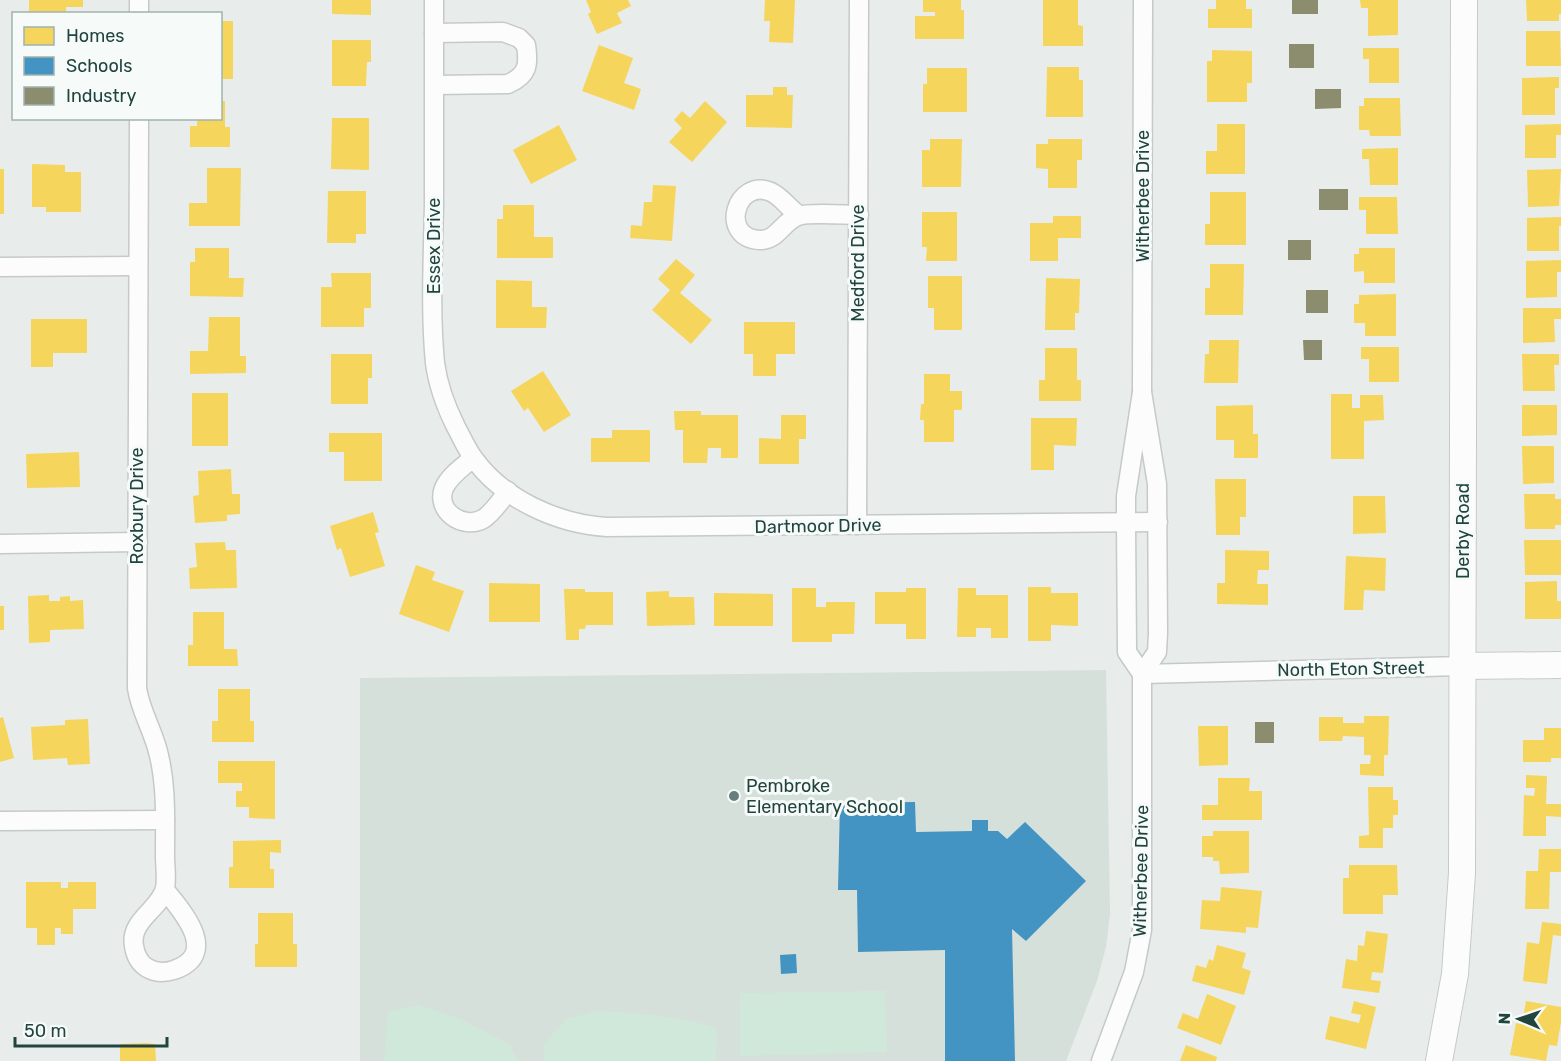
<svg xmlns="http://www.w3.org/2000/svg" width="1561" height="1061" viewBox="0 0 1561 1061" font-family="Rubik,sans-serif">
	<rect width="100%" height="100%" fill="#e8edeb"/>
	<path fill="#d5e0db" d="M1106,670L1110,914L1106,947L1097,981L1066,1061H360V678Z"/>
	<g fill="#d0e8d9">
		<path d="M885,991L887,1052L740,1056V993Z"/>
		<path d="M417,1005L459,1018L510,1045L518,1061H384L388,1012Z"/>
		<path d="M597,1011C637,1013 678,1016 717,1028L716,1061H544V1044L566,1019Z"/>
	</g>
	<g fill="#f6d55c">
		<path d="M29,0H83V7H66V14H29Z"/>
		<path d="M332,0H371V15L332,14Z"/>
		<path d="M586,0H628L631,6L617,13L622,23L597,34L588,14L591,12Z"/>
		<path d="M765,0H795L793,43L769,42L770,21H764Z"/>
		<path d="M923,0H961V10H964V39H915V16H935V12H923Z"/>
		<path d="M1043,0H1078V25L1083,26V46H1043Z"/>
		<path d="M1216,0H1246V9H1252V28H1208V9H1216Z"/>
		<path d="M1360,0H1398V35L1368,36V8H1361Z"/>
		<path d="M1526,0H1561V14H1559V21H1527Z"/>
		<rect x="220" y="21" width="13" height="58"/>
		<path d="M1526,31H1560L1561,66H1526Z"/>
		<path d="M332,40H371V62H367L366,86H332Z"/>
		<path d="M599,45L633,58L624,83L641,89L634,110L582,91Z"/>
		<path d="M1363,48H1399V83H1369V59H1363Z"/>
		<path d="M1212,50L1252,51V83H1247V102H1207V61H1212Z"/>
		<path d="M1047,67H1079V80H1083V117H1046Z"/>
		<path d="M927,68H967V112H923V84H927Z"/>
		<path d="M1554,77H1559V88H1555V115H1522V78Z"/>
		<path d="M773,87H787V95H793L792,128L746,127V95H773Z"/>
		<path d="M1364,98H1400L1401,136H1370L1369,130H1359V106H1364Z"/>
		<path d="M220,101H225V127H230V147H190V126H197V118H220Z"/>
		<path d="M705,101L727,122L692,162L669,142L682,128L674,120L682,111L690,118Z"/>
		<path d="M332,118H369V170L331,169Z"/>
		<path d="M1217,124H1245V174H1206V151H1217Z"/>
		<path d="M1561,124V135H1556V158H1525V125Z"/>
		<path d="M559,125L577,160L531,184L513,150Z"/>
		<path d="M930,139H962L961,187H922V150H930Z"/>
		<path d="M1048,139H1082V160H1077V188H1048V169L1036,168V144H1048Z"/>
		<path d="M1398,148V185H1370L1369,159H1362V149Z"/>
		<path d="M32,164L65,165V172H81V212H46V207H32Z"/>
		<path d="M207,168H241L240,226H189V203H207Z"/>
		<rect x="0" y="169" width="4" height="45"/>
		<path d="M1561,169L1559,206L1528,207L1527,170Z"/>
		<path d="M653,185L676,186L672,241L630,238L631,225L642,226L644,202H652Z"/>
		<path d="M328,191H366V234H356V243H327Z"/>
		<path d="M1210,192H1246V245H1205V224H1210Z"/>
		<path d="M1359,197H1397L1398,234H1366V210H1359Z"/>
		<path d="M503,205H534V237H553V258H497V219H503Z"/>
		<path d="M922,212H957V261H926L927,247H922Z"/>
		<path d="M1053,216H1081V238H1058V261H1030V223H1053Z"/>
		<path d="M1561,217V226H1559V251H1527V218Z"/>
		<path d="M195,248H229V278H244L243,297L190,296V262H195Z"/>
		<path d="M1359,248H1395V283H1364V271L1354,272V254H1359Z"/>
		<path d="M676,259L695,275L680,293L712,320L691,344L652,310L670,290L658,279Z"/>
		<path d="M1561,260V272H1557V297L1526,298V261Z"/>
		<path d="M1210,264H1244L1243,315H1205V288H1210Z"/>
		<path d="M331,273H371V308H364V327H321V287H332Z"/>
		<path d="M928,276H962V330H934V308H928Z"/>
		<path d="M1046,278L1080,279L1079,313H1075V330H1045Z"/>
		<path d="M496,280L532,281V307H547L546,328H496Z"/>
		<path d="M1396,294V336H1365V323H1354V304H1359V295Z"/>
		<path d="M1523,308H1561V319H1554L1555,342L1523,343Z"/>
		<path d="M209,317H240V356H246V373L190,374V351H208Z"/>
		<path d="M31,319H87V353H53V367H31Z"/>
		<path d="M744,322H795V354H776V376H753V354H744Z"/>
		<path d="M1209,340H1239L1238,383H1204L1205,354H1209Z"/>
		<path d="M1361,347H1399V382H1369V359H1361Z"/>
		<path d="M1045,348H1077V380H1081V401H1039V380H1045Z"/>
		<path d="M331,354H372V378H368V404H331Z"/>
		<path d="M1522,354H1559V365H1554L1555,391H1523Z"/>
		<path d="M543,371L571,415L544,432L528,408L524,411L511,391Z"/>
		<path d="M924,374H950V391H962V410H954V442H924V420H920L921,404H924Z"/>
		<rect x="192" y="393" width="36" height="53"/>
		<path d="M1331,394H1352V408H1360V395H1383L1384,420L1364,421V459H1331Z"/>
		<path d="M1253,405V434H1258V458H1234V440H1216V406Z"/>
		<path d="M1522,405H1557V435L1522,436Z"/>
		<path d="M674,411H701V415H738V458H721V448H708L707,463H683V430H675Z"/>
		<path d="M781,415H806V439H799V464H759V438L781,439Z"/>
		<path d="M1031,418H1077L1076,446L1054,445V470H1031Z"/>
		<path d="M612,430H650V462H591V438H612Z"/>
		<path d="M329,433H382V481H344V452H329Z"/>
		<path d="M1522,446H1554V483L1523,484Z"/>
		<path d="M79,452L80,487L27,488L26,454Z"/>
		<path d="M231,469L232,494H240V514L227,515V521L195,523L193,496L199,495L198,471Z"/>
		<path d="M1215,479H1246V517H1240V535H1216Z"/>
		<path d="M1524,494H1555V499H1561V525H1555V529H1525Z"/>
		<path d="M1353,496H1385L1386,533L1353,534Z"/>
		<path d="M373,512L379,532L375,533L385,566L350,577L341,548L337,550L330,526Z"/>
		<path d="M1524,540H1561V575H1525Z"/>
		<path d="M225,542L226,550H236L237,588L190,589L189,568L197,567L195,543Z"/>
		<path d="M1225,550L1269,551V570H1258L1257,584H1268V605L1217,604V583H1225Z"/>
		<path d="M1346,556L1386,558L1385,591L1364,590L1363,610H1344Z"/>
		<path d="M416,565L435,572L432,580L464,591L449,632L399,614Z"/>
		<path d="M1557,581V601H1561V619H1525V582Z"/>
		<path d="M489,583L540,584V622H489Z"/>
		<path d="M1028,587H1051V593H1078V626L1051,625V641H1028Z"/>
		<path d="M792,588H816V607H826V602H855L854,634H832V642H792Z"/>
		<path d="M906,588H926V639H906V624H875V592H906Z"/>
		<path d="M958,588H976V595H1008V638H991V628H976V637H957Z"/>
		<path d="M564,589H585V592H613V625H586L585,629H579V640H566Z"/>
		<path d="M669,591V597H694L695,625L647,626L646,592Z"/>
		<path d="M714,593L773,594V626H714Z"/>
		<path d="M49,595V601H60V597L70,596V601L83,600L84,629L50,630V642L29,643L28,596Z"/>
		<rect x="0" y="606" width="4" height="24"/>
		<path d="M193,612H224V649H237L238,666H188V645H193Z"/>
		<path d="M218,689H250V721H254V742H212V721H218Z"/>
		<path d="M1364,716H1389L1388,755H1384V776L1360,775V764H1370L1371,755H1364V737L1343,736L1342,741H1319V717H1343V723H1364Z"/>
		<path d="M3,717L14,758L0,762V718Z"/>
		<path d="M88,719L90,764L68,765L67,758L33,760L31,727L65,725V720Z"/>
		<path d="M1198,726H1228V765L1199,766Z"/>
		<path d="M1544,728H1561V758H1551V762H1523V740H1544Z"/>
		<path d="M218,761H275V819L249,818V807H236V791H242V783H218Z"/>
		<path d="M1526,775L1547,776L1546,804H1561V817L1546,816V836H1523L1524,795L1534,796L1535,788H1526Z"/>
		<path d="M1218,778H1250L1249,791H1262V820H1202V805H1218Z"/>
		<path d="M1368,787H1393V800H1398V815H1393V828H1383V848H1359V836L1369,835Z"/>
		<path d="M1213,831H1249V873L1220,874L1219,861H1213V857H1202V836H1213Z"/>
		<path d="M281,840V853L270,852V869H274V888H229V867H233V841Z"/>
		<path d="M1539,849H1561V872H1550L1549,909H1525L1526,871H1538Z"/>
		<path d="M1349,865H1397L1398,895H1383V914H1343V878H1349Z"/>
		<path d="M26,882H61V888H68V882H96V909H73V934H61V928H55V945H37V928H26Z"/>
		<path d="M1221,887L1262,891L1258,928L1246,927V933L1200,929L1202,900L1220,901Z"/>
		<path d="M258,913H293V944H297V967H255V944H258Z"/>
		<path d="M1542,922L1561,924V936L1553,935L1547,984L1523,981L1527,942L1539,944Z"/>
		<path d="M1366,931L1388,934L1383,973L1372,972L1371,980L1381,981L1379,993L1342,988L1346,959L1357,961L1358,945L1364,946Z"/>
		<path d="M1217,945L1246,953L1242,968L1251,971L1244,995L1192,981L1196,965L1206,968L1209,959L1213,961Z"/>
		<path d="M1207,994L1236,1006L1221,1045L1177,1028L1183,1013L1198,1019Z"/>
		<path d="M1354,1001L1376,1007L1366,1049L1325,1039L1330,1016L1359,1023L1361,1015L1351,1013Z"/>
		<path d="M1526,1001L1561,1007V1022L1557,1046L1549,1045L1546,1061L1510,1055L1516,1023L1522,1024Z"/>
		<path d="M146,1043L155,1044L156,1061H120V1044Z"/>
		<path d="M1186,1045L1217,1057L1216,1061H1180Z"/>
	</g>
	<g fill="#4393c3">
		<path d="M915,802L916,832L972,831V820H988V831H998L1007,839L1025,822L1086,881L1026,941L1012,929L1015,1061H945V950L858,952L857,890H838L840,803Z"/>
		<path d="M796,954L797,973L781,974L780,955Z"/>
	</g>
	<g fill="#8c8c6e">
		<rect x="1292" y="0" width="26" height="14"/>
		<rect x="1289" y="44" width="25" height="24"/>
		<path d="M1315,89H1341V108L1315,109Z"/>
		<rect x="1319" y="189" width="29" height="21"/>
		<rect x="1288" y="240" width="23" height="20"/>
		<rect x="1306" y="290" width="22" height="23"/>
		<path d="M1303,340H1322V360H1304Z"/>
		<rect x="1255" y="722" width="19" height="21"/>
	</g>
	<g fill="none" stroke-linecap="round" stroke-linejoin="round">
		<defs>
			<g id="street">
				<path d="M139,0V14"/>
				<path d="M434,0C434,68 434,136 434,204C433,257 430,311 435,363C438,386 446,407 456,427C462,438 467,450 474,459C504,500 558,524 607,527L1158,522"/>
				<path d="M434,33L503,32L519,38L526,45C529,65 528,75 508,84L435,85"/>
				<path d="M139,118L137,688C140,709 151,727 157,748C167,782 165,821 165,856C165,866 167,879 165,888C161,909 129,920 134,946C137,967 154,976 174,970C220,954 183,912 165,890"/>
				<path d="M799,215C789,209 781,196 771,192C736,177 718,238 760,240C777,241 783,221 798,216C809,212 845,215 859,215"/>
				<path d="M0,267L137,266"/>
				<path d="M473,458C463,467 450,475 444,488C435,511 463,530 483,519C493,513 501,500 508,491"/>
				<path d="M857,525L859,0"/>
				<path d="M0,544L138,542"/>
				<path d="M1142,674L1127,652L1126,523V496L1142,392L1143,0"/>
				<path d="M1142,674L1463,666"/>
				<path d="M0,821L165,820"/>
				<path d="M1101,1061L1134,972L1142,930V674L1157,652L1158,633L1157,484L1142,392"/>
			</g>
			<g id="secondary">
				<path d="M1463,666L1561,665"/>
				<path d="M1439,1061L1455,974L1462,873L1464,0"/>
			</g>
		</defs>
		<use href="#street" stroke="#c4cac8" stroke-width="21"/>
		<use href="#secondary" stroke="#c3cbc9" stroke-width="28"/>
		<use href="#street" stroke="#fcfcfc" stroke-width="18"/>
		<use href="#secondary" stroke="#fcfcfc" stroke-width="26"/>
	</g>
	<circle fill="#677f7b" stroke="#f6fbf9" stroke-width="2" cx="734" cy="796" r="6"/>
	<g text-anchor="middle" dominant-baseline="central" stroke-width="6" stroke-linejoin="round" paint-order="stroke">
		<g font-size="18" fill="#21443f" stroke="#f6fbf9">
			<text transform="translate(1143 196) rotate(-90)">Witherbee Drive</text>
			<text transform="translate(434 246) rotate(-90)">Essex Drive</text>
			<text transform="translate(858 263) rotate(-90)">Medford Drive</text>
			<text transform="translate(137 506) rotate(-90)">Roxbury Drive</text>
			<text transform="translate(818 526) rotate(-1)">Dartmoor Drive</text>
			<text transform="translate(1463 531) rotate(-90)">Derby Road</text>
			<text transform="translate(1351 669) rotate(-1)">North Eton Street</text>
			<text transform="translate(1141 871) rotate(-89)">Witherbee Drive</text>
		</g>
		<g font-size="18" fill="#21443f" stroke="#f6fbf9" text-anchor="start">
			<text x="746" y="786">Pembroke<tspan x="746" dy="21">Elementary School</tspan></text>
		</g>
	</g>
	<rect x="12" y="12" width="210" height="108" fill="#f6fbf9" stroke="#a1b2af" stroke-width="1.5"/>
	<rect x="24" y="27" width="30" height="18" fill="#f6d55c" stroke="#a1b2af" stroke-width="1.5"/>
	<text x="66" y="42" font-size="18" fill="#21443f">Homes</text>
	<rect x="24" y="57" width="30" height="18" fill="#4393c3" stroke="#a1b2af" stroke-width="1.5"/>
	<text x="66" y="72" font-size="18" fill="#21443f">Schools</text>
	<rect x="24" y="87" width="30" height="18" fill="#8c8c6e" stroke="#a1b2af" stroke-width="1.5"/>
	<text x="66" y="102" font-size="18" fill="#21443f">Industry</text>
	<g transform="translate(1519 1019) rotate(272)" stroke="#f6fbf9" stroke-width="4.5" paint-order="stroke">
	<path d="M0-4.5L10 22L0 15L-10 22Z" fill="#21443f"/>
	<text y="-9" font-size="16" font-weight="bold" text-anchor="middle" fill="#21443f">N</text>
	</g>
	<path d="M15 1037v9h152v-9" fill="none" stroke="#21443f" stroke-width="3"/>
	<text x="24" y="1037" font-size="18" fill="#21443f" stroke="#f6fbf9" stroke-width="4.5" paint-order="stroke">50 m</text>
</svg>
